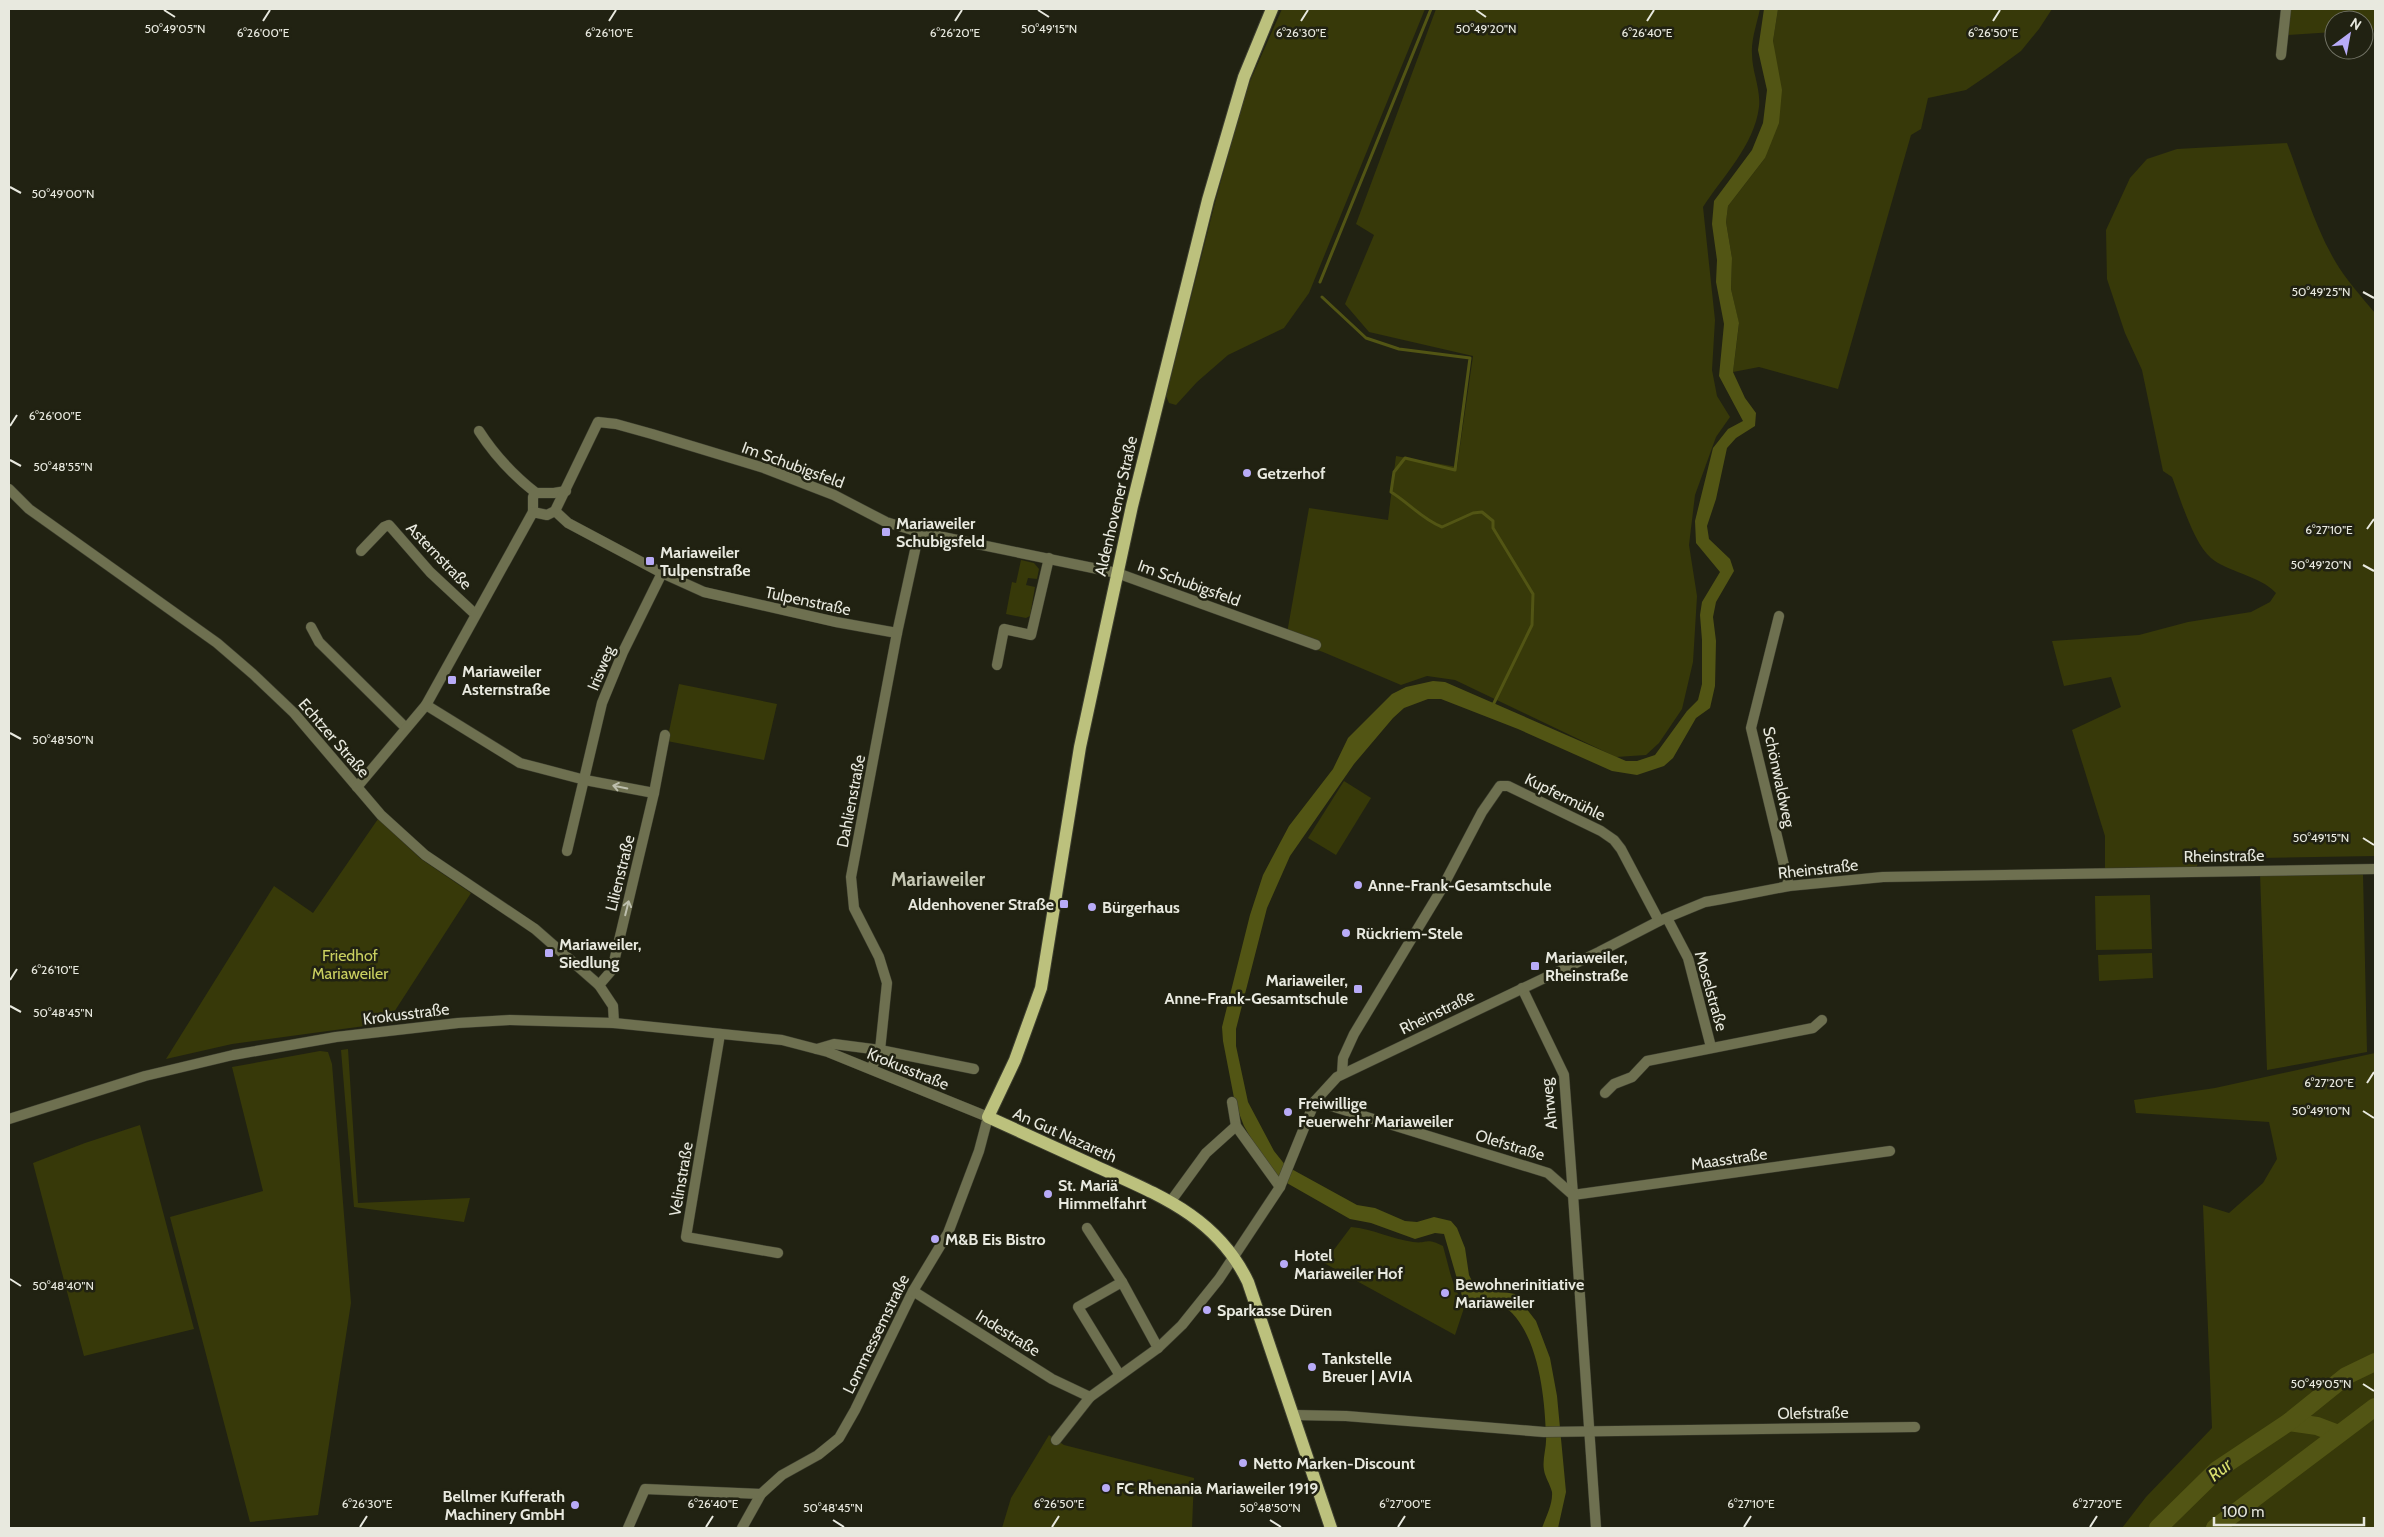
<svg xmlns="http://www.w3.org/2000/svg" width="2384" height="1537" viewBox="0 0 2384 1537" font-family="Cabin,sans-serif">
	<rect width="100%" height="100%" fill="#212212"/>
	<g fill="#373909">
		<path d="M1282,9H1425L1309,293L1284,328L1228,355L1197,382L1176,405L1169,403L1166,396L1217,195L1247,88Z"/>
		<path d="M1436,9H1760C1757,23 1751,40 1752,54C1752,72 1761,89 1759,107C1754,146 1723,176 1703,207L1715,320L1712,370L1717,396L1730,417L1716,437L1695,495L1689,545L1697,596L1693,662L1682,709L1659,743L1646,755L1616,757L1455,680L1427,676L1401,685L1323,652L1286,639L1309,508L1388,520L1396,456L1457,467L1473,356L1369,332L1345,304L1374,235L1356,224Z"/>
		<path d="M1778,9H2052L2039,29L2021,51L1991,73L1966,90L1928,98L1921,129L1911,135L1838,389L1759,367L1733,372L1739,324L1731,289L1732,258L1726,222L1728,206L1765,158L1775,64L1773,41Z"/>
		<path d="M2289,9H2375V30L2364,31V20H2334V32L2288,35Z"/>
		<path d="M2287,143C2302,182 2314,225 2335,261C2346,280 2361,296 2375,313V856L2198,859L2197,867L2105,868V836L2072,730L2121,707L2111,677L2064,686L2052,641L2139,635L2188,622L2251,612L2270,602L2276,593C2261,576 2225,571 2211,558C2193,542 2181,500 2172,477L2163,471L2142,370L2125,333L2107,279L2106,230L2130,178L2147,159L2177,149Z"/>
		<path d="M1021,560L1034,563L1039,569L1037,579L1028,578L1026,585L1035,587L1030,616L1026,618L1006,614L1012,582L1016,583Z"/>
		<path d="M679,684L777,704L764,760L667,741Z"/>
		<path d="M1344,781L1371,798L1336,855L1308,838Z"/>
		<path d="M378,819L421,859L471,893L387,1023L232,1044L166,1059L274,886L313,913Z"/>
		<path d="M2260,873L2363,874L2367,1052L2267,1070Z"/>
		<path d="M2150,895L2152,949L2096,950L2095,896Z"/>
		<path d="M2152,953L2153,978L2099,981L2098,955Z"/>
		<path d="M348,1049L358,1203L470,1198L464,1222L354,1207L341,1050Z"/>
		<path d="M320,1051L328,1052L332,1064L351,1303L318,1515L250,1522L170,1217L263,1191L232,1067Z"/>
		<path d="M2375,1053V1528H2122L2146,1497L2212,1428L2203,1205L2229,1213L2263,1183L2277,1159L2269,1122L2136,1113L2134,1100L2215,1088Z"/>
		<path d="M140,1125L194,1329L84,1356L33,1163L85,1143Z"/>
		<path d="M1351,1227C1373,1229 1392,1239 1413,1242C1429,1244 1425,1237 1443,1246C1449,1267 1452,1288 1465,1305L1455,1335L1324,1263Z"/>
		<path d="M1049,1435L1064,1445L1194,1478L1192,1528H1002L1011,1498Z"/>
	</g>
	<path fill="#525514" d="M1764,9H1778L1773,41L1782,90L1779,123L1765,158L1728,206L1726,222L1732,258L1731,289L1739,323L1733,372L1745,398L1756,413L1755,426L1736,438L1727,448L1716,499L1707,526L1709,539L1730,559L1734,571L1716,602L1713,617L1716,641L1715,686L1710,708L1696,718L1673,758L1664,766L1637,775L1612,771L1518,729L1441,699H1428L1404,708L1393,718L1354,764L1290,856L1267,908L1236,1029V1046L1248,1102L1274,1151L1286,1166L1357,1205L1375,1208L1405,1221L1417,1222L1434,1217L1451,1221L1457,1228L1465,1248L1469,1275L1475,1287L1515,1294L1536,1321L1550,1358L1557,1396L1566,1492L1558,1528H1542C1546,1517 1553,1504 1552,1492C1550,1484 1545,1477 1544,1470C1542,1459 1547,1447 1546,1436C1545,1399 1539,1341 1512,1313C1502,1303 1486,1306 1473,1307L1462,1296L1444,1234L1435,1233L1415,1239L1371,1223L1350,1219L1271,1174L1244,1126L1235,1103L1223,1041L1222,1027L1250,915L1263,875L1289,826L1333,769L1348,738L1392,694L1406,687L1433,681L1445,682L1626,761H1637L1655,755L1687,711L1698,700L1702,684V640L1700,615L1702,602L1720,572L1696,543L1695,521L1713,448L1728,429L1743,421L1719,376L1724,324L1716,282L1717,260L1712,224L1714,201L1752,150L1763,123L1767,90L1758,50Z"/>
	<g fill="none" stroke-linecap="round" stroke-linejoin="round">
		<g stroke="#525514" stroke-width="3">
			<path d="M1320,282L1431,9"/>
			<path d="M1322,297L1366,338L1399,349L1470,358L1455,470L1405,458L1394,472L1391,492C1409,503 1423,520 1442,527L1473,513L1482,512L1493,521V528L1533,594L1532,625L1493,705"/>
		</g>
		<g stroke="#525514" stroke-width="18">
			<path d="M2289,1422L2317,1426L2338,1434"/>
			<path d="M2158,1528L2217,1470L2289,1422L2346,1376L2375,1362"/>
			<path d="M2215,1528L2375,1407"/>
		</g>
		<defs>
			<g id="minor">
				<path d="M2281,55L2286,9"/>
				<path d="M479,431C495,456 513,475 536,493"/>
				<path d="M9,489L29,509L217,643L253,674L294,713L381,815L425,855L535,929L599,985L613,1006L614,1023"/>
				<path d="M555,511L568,523L662,573L704,592L836,622L897,633"/>
				<path d="M533,512V497L536,493H554L566,491"/>
				<path d="M361,551L384,527L389,525L430,572L475,614"/>
				<path d="M1779,616L1751,728L1789,886"/>
				<path d="M311,627L319,642L406,728"/>
				<path d="M997,665L1004,629L1031,635L1049,558"/>
				<path d="M426,705L520,763L585,780L654,793"/>
				<path d="M357,787L426,705L533,512L547,515L555,511L598,422L616,424L652,434L764,468L834,495L886,522L919,532L1117,573L1316,645"/>
				<path d="M567,851L602,703L623,652L662,573"/>
				<path d="M1667,918L1688,958L1711,1047"/>
				<path d="M599,985L612,970L654,793L665,735"/>
				<path d="M1522,988L1564,1075L1573,1195L1890,1151"/>
				<path d="M720,1034L686,1237L778,1253"/>
				<path d="M817,1049L834,1044L880,1050L974,1069"/>
				<path d="M871,1069L880,1050L887,983L879,957L854,908L851,877L897,633L919,532"/>
				<path d="M1342,1074L1343,1058L1354,1034L1441,890L1482,812L1500,786H1508L1601,831L1614,840L1621,849L1659,921"/>
				<path d="M1605,1093L1614,1084L1632,1077L1647,1061L1813,1028L1822,1020"/>
				<path d="M1315,1101L1548,1173L1573,1195L1596,1528"/>
				<path d="M1232,1102L1236,1126L1280,1187"/>
				<path d="M9,1119L145,1076L233,1055L336,1037L458,1023L510,1020L614,1023L782,1040L828,1052L988,1117L979,1151L948,1233L913,1291L855,1410L839,1438L818,1455L782,1475L761,1494L742,1528"/>
				<path d="M1171,1201L1206,1153L1236,1126"/>
				<path d="M1087,1228L1122,1282L1158,1348"/>
				<path d="M913,1291L1052,1379L1090,1397"/>
				<path d="M1119,1374L1078,1307L1122,1282"/>
				<path d="M1294,1415L1346,1416L1544,1432L1915,1427"/>
				<path d="M1056,1440L1090,1397L1158,1348L1182,1325L1219,1279L1280,1187L1315,1101L1337,1077L1599,952L1659,921L1705,902L1722,899L1789,886L1883,877L2375,869"/>
				<path d="M628,1528L645,1489L761,1494"/>
			</g>
			<path id="major" d="M1272,9L1244,77L1208,200L1132,506L1080,747L1041,988L1015,1060L988,1117C1023,1133 1058,1149 1093,1165C1156,1194 1216,1215 1248,1282L1331,1528"/>
		</defs>
		<use href="#minor" stroke="#3d3e2f" stroke-width="11"/>
		<use href="#major" stroke="#3d3e2f" stroke-width="14"/>
		<use href="#minor" stroke="#6e7050" stroke-width="10"/>
		<use href="#major" stroke="#bcc17d" stroke-width="12"/>
	</g>
	<defs><path id="oneway-shaft" d="M-6 0H5M1.5-3L5.5 0L1.5 3" fill="none" stroke-width="1.6" stroke-linecap="round" stroke-linejoin="round" transform="scale(1.25)"/></defs>
	<g stroke="#bdbfad">
		<use href="#oneway-shaft" transform="translate(620 787) rotate(-169)"/>
		<use href="#oneway-shaft" transform="translate(627 908) rotate(-76)"/>
	</g>
	<path fill="none" stroke="#e8e9df" stroke-width="2" d="M164,10L175,17M1038,10L1049,17M1476,10L1486,17M263,21L270,10M609,21L616,10M955,21L962,10M1301,21L1308,10M1647,21L1654,10M1993,21L2000,10M10,187L21,193M2363,292L2374,298M10,426L17,415M10,460L21,466M2367,529L2374,519M2363,565L2374,571M10,733L21,739M2363,838L2374,845M10,980L17,969M10,1006L21,1012M2367,1083L2374,1072M2363,1111L2374,1118M10,1279L21,1286M2363,1384L2374,1391M833,1520L844,1527M1270,1520L1281,1527M360,1527L367,1516M706,1527L713,1516M1052,1527L1059,1516M1398,1527L1405,1516M1744,1527L1751,1516M2090,1527L2097,1516"/>
	<g fill="#b8abf7" stroke="#212212" stroke-width="2">
		<circle cx="1247" cy="473" r="5"/>
		<rect x="881" y="527" width="10" height="10" rx="2.5"/>
		<rect x="645" y="556" width="10" height="10" rx="2.5"/>
		<rect x="447" y="675" width="10" height="10" rx="2.5"/>
		<circle cx="1358" cy="885" r="5"/>
		<rect x="1059" y="899" width="10" height="10" rx="2.5"/>
		<circle cx="1092" cy="907" r="5"/>
		<circle cx="1346" cy="933" r="5"/>
		<rect x="544" y="948" width="10" height="10" rx="2.5"/>
		<rect x="1530" y="961" width="10" height="10" rx="2.5"/>
		<rect x="1353" y="984" width="10" height="10" rx="2.5"/>
		<circle cx="1288" cy="1112" r="5"/>
		<circle cx="1048" cy="1194" r="5"/>
		<circle cx="935" cy="1239" r="5"/>
		<circle cx="1284" cy="1264" r="5"/>
		<circle cx="1445" cy="1293" r="5"/>
		<circle cx="1207" cy="1310" r="5"/>
		<circle cx="1312" cy="1367" r="5"/>
		<circle cx="1243" cy="1463" r="5"/>
		<circle cx="1106" cy="1488" r="5"/>
		<circle cx="575" cy="1505" r="5"/>
	</g>
	<g text-anchor="middle" dominant-baseline="central" stroke-width="5" stroke-linejoin="round" paint-order="stroke">
		<g font-size="16" fill="#e8e9df" stroke="#212212">
			<text transform="translate(793 465) rotate(20)">Im Schubigsfeld</text>
			<text transform="translate(1116 506) rotate(-77)">Aldenhovener Straße</text>
			<text transform="translate(439 556) rotate(46)">Asternstraße</text>
			<text transform="translate(1189 583) rotate(20)">Im Schubigsfeld</text>
			<text transform="translate(808 601) rotate(12)">Tulpenstraße</text>
			<text transform="translate(601 668) rotate(-68)">Irisweg</text>
			<text transform="translate(334 738) rotate(49)">Echtzer Straße</text>
			<text transform="translate(1779 777) rotate(78)">Schönwaldweg</text>
			<text transform="translate(1565 797) rotate(26)">Kupfermühle</text>
			<text transform="translate(851 801) rotate(-79)">Dahlienstraße</text>
			<text transform="translate(2224 856) rotate(-1)">Rheinstraße</text>
			<text transform="translate(1818 869) rotate(-6)">Rheinstraße</text>
			<text transform="translate(620 873) rotate(-76)">Lilienstraße</text>
			<text transform="translate(1711 991) rotate(74)">Moselstraße</text>
			<text transform="translate(1437 1012) rotate(-26)">Rheinstraße</text>
			<text transform="translate(406 1014) rotate(-7)">Krokusstraße</text>
			<text transform="translate(908 1069) rotate(22)">Krokusstraße</text>
			<text transform="translate(1549 1104) rotate(-96)">Ahrweg</text>
			<text transform="translate(1065 1135) rotate(24)">An Gut Nazareth</text>
			<text transform="translate(1510 1145) rotate(17)">Olefstraße</text>
			<text transform="translate(1729 1159) rotate(-8)">Maasstraße</text>
			<text transform="translate(681 1179) rotate(-80)">Velinstraße</text>
			<text transform="translate(1008 1333) rotate(32)">Indestraße</text>
			<text transform="translate(876 1334) rotate(-64)">Lommessemstraße</text>
			<text transform="translate(1813 1413) rotate(-1)">Olefstraße</text>
		</g>
		<g font-size="16" font-weight="bold" fill="#e8e9df" stroke="#212212" text-anchor="start">
			<text x="1257" y="473">Getzerhof</text>
			<text x="896" y="523">Mariaweiler<tspan x="896" dy="18">Schubigsfeld</tspan></text>
			<text x="660" y="552">Mariaweiler<tspan x="660" dy="18">Tulpenstraße</tspan></text>
			<text x="462" y="671">Mariaweiler<tspan x="462" dy="18">Asternstraße</tspan></text>
			<text x="1368" y="885">Anne-Frank-Gesamtschule</text>
			<text x="1054" y="904" text-anchor="end">Aldenhovener Straße</text>
			<text x="1102" y="907">Bürgerhaus</text>
			<text x="1356" y="933">Rückriem-Stele</text>
			<text x="559" y="944">Mariaweiler,<tspan x="559" dy="18">Siedlung</tspan></text>
			<text x="1545" y="957">Mariaweiler,<tspan x="1545" dy="18">Rheinstraße</tspan></text>
			<text x="1348" y="980" text-anchor="end">Mariaweiler,<tspan x="1348" dy="18">Anne-Frank-Gesamtschule</tspan></text>
			<text x="1298" y="1103">Freiwillige<tspan x="1298" dy="18">Feuerwehr Mariaweiler</tspan></text>
			<text x="1058" y="1185">St. Mariä<tspan x="1058" dy="18">Himmelfahrt</tspan></text>
			<text x="945" y="1239">M&amp;B Eis Bistro</text>
			<text x="1294" y="1255">Hotel<tspan x="1294" dy="18">Mariaweiler Hof</tspan></text>
			<text x="1455" y="1284">Bewohnerinitiative<tspan x="1455" dy="18">Mariaweiler</tspan></text>
			<text x="1217" y="1310">Sparkasse Düren</text>
			<text x="1322" y="1358">Tankstelle<tspan x="1322" dy="18">Breuer | AVIA</tspan></text>
			<text x="1253" y="1463">Netto Marken-Discount</text>
			<text x="1116" y="1488">FC Rhenania Mariaweiler 1919</text>
			<text x="565" y="1496" text-anchor="end">Bellmer Kufferath<tspan x="565" dy="18">Machinery GmbH</tspan></text>
		</g>
		<g font-size="16" fill="#cad060" stroke="#212212">
			<text x="350" y="955">Friedhof<tspan x="350" dy="18">Mariaweiler</tspan></text>
		</g>
		<g font-size="18" font-style="italic" fill="#d6dc6c" stroke="#212212">
			<text transform="translate(2220 1470) rotate(-39)">Rur</text>
		</g>
		<g font-size="19" font-weight="bold" fill="#c6c8b4" stroke="#212212">
			<text x="938" y="879">Mariaweiler</text>
		</g>
	</g>
	<g font-size="12" text-anchor="middle" fill="#e8e9df" stroke="#212212" stroke-width="5" stroke-linejoin="round" paint-order="stroke">
		<text x="175" y="33">50°49'05"N</text>
		<text x="1049" y="33">50°49'15"N</text>
		<text x="1486" y="33">50°49'20"N</text>
		<text x="263" y="37">6°26'00"E</text>
		<text x="609" y="37">6°26'10"E</text>
		<text x="955" y="37">6°26'20"E</text>
		<text x="1301" y="37">6°26'30"E</text>
		<text x="1647" y="37">6°26'40"E</text>
		<text x="1993" y="37">6°26'50"E</text>
		<text x="63" y="198">50°49'00"N</text>
		<text x="2321" y="296">50°49'25"N</text>
		<text x="55" y="420">6°26'00"E</text>
		<text x="63" y="471">50°48'55"N</text>
		<text x="2329" y="534">6°27'10"E</text>
		<text x="2321" y="569">50°49'20"N</text>
		<text x="63" y="744">50°48'50"N</text>
		<text x="2321" y="842">50°49'15"N</text>
		<text x="55" y="974">6°26'10"E</text>
		<text x="63" y="1017">50°48'45"N</text>
		<text x="2329" y="1087">6°27'20"E</text>
		<text x="2321" y="1115">50°49'10"N</text>
		<text x="63" y="1290">50°48'40"N</text>
		<text x="2321" y="1388">50°49'05"N</text>
		<text x="367" y="1508">6°26'30"E</text>
		<text x="713" y="1508">6°26'40"E</text>
		<text x="1059" y="1508">6°26'50"E</text>
		<text x="1405" y="1508">6°27'00"E</text>
		<text x="1751" y="1508">6°27'10"E</text>
		<text x="2097" y="1508">6°27'20"E</text>
		<text x="833" y="1512">50°48'45"N</text>
		<text x="1270" y="1512">50°48'50"N</text>
	</g>
	<rect width="2384" height="1537" fill="none" stroke="#e8e9df" stroke-width="20"/>
	<g transform="translate(2349 35) rotate(32)"><circle r="24" fill="#212212" stroke="#717264"/>
	<path d="M0-4L9 19L0 12L-9 19Z" fill="#b8abf7"/>
	<text y="-8" font-size="14" font-weight="bold" text-anchor="middle" fill="#e8e9df">N</text>
	</g>
	<path d="M2214 1517v8h150v-8" fill="none" stroke="#e8e9df" stroke-width="2.5"/>
	<text x="2222" y="1517" font-size="15" fill="#e8e9df" stroke="#212212" stroke-width="4" paint-order="stroke">100 m</text>
</svg>
